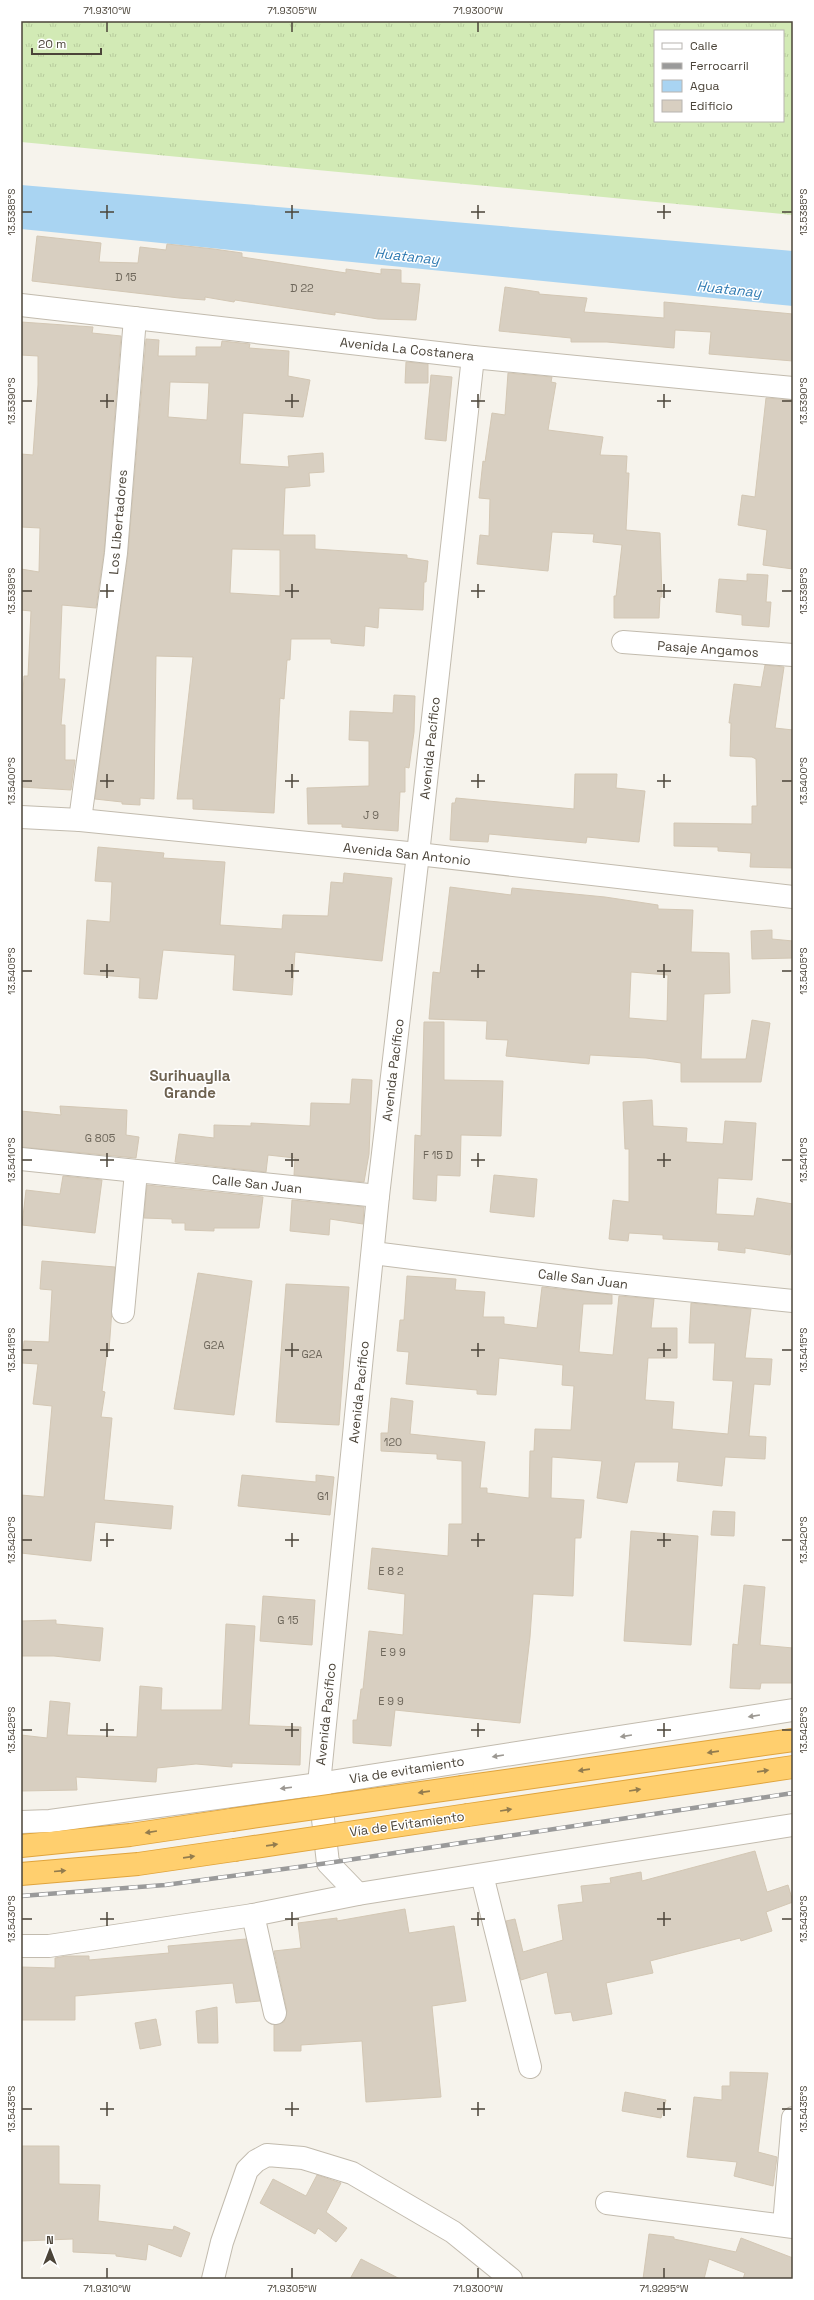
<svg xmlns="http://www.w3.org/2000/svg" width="814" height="2300" viewBox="0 0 814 2300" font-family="'Space Grotesk',sans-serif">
	<defs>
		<pattern id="grass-tufts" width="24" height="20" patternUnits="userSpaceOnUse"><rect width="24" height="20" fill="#d2eab5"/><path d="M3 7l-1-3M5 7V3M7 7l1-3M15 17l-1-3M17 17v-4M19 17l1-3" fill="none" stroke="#b6ca9c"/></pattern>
	</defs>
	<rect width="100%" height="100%" fill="#f6f3ec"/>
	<path fill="url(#grass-tufts)" fill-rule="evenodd" d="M21,21H793V215L21,142ZM655,31H783V121H655Z"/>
	<path fill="#a9d4f2" d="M21,185L793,251V306L21,229Z"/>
	<g fill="#d8cfc1" stroke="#d3c7b4" fill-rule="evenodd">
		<path d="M37,236L101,243L99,262L138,263L140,247L166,250L167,244L214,249L242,253V257L346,273V269L381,274V269L401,270V283L420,284L416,320L378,319L335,312V315L235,300L234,302L205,297V300L179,298L32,281Z"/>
		<path d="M505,287L539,292V294L587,298L584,312L664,318V302L793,314V361L709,354L711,332L675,330L674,348L607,342H571V338L499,331Z"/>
		<path d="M21,322L93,327L92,333L121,336L104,552L96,608L62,605L59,679H65L61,725H65V760H75L71,790L21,787V725L24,676H28L31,611L21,610V569L39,572L40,528L21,527V454L33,455L38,385V356L21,355Z"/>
		<path d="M146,339L159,340L158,356H196V347H221L222,341L250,344L249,348L289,351L288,376L310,380L303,417L243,413L240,464L289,467L288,456L323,453L324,472L309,473L310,486L285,488L283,535H315V549L407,555V558L428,561L426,582H424L423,610L379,608L378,628L365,626L364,646L331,643V639H291L290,660H287L284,699L280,698L274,813L193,809V799H177L193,657L156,656L154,799L140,798V805L122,804V802L95,799L128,554ZM170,382L209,383L207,420L168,417ZM232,549L280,550V596L230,593Z"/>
		<path d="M406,362L428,364V383H405Z"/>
		<path d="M508,373L552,377L551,382L556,383L548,430L603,437L600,455L627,456L626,473H629L626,530L660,533L662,597H660L659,618H614V596H616L622,545L593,542L594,534L552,532L548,571L477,564L480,535L489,536L490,499L479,498L483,461L485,462L492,413L505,415Z"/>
		<path d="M431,375L452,377L446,441L425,439Z"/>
		<path d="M766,398L793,400V569L763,565L767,530L738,525L742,495L755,497Z"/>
		<path d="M747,574L768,575L766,602H771L769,627L742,625V615L716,612L719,579L747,581Z"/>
		<path d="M765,665L784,667L775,728L793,730V868L750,867L751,853L718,851V847L674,846V823L752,824V806H757L756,759L752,757L730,756L731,723H729L734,684L761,687Z"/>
		<path d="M394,695L415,696L414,732L409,768L405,767V792H400L398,831L342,827V824H308L307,788L369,786V741L349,740L350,711L393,713Z"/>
		<path d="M575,774H617L616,788L645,791L639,842L587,837L586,843L489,834L488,842L450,840L452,803H455L456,798L574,809Z"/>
		<path d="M98,847L164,853L163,858L225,862L220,925L282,929L283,915L328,916L331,882L343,883L344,873L392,878L382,961L295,952L292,995L233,990L235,955L163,950L157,999L139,998L140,978L84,974L87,920L110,922L112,882L95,881Z"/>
		<path d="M450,887L511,895L512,888L605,897L658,905V909L693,910L691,952L729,953L730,993L704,994L701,1059H746L752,1020L770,1023L761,1082H681V1063L646,1058L590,1055L589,1064L506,1056L508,1040L486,1039L487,1021L429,1019L433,972L440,973ZM631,972L668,975L667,1021L629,1018Z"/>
		<path d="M772,930V939L793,941V958L752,959L751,931Z"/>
		<path d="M424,1022H444V1080L503,1081L501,1136L461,1135L460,1176L437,1175L436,1201L413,1199L415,1135L421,1136Z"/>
		<path d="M352,1079L372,1080L369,1154L364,1182L294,1175L295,1158L268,1155L266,1172L175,1162L179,1134L214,1138V1125L251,1126V1123L310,1126L311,1103L350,1104Z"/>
		<path d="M652,1100L653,1126L687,1128L686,1142L723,1144L725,1121L756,1123L752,1180L718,1178L716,1214L754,1216L757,1198L793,1204V1236L790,1255L745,1248V1253L718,1250L719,1242L663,1239V1235L629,1233L628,1241L609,1239L613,1200L629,1202V1149H625L623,1102Z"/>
		<path d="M60,1106L127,1110L126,1135L139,1137L136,1158L21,1147V1111L61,1115Z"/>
		<path d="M494,1175L537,1179L534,1217L490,1212Z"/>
		<path d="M63,1176L102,1180L95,1233L22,1225L26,1190L60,1194Z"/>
		<path d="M147,1185L263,1197L259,1228H214V1231L185,1230V1223H172V1219L144,1218Z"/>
		<path d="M292,1200L364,1207L363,1224L330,1219L329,1235L290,1231Z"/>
		<path d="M42,1261L115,1267L109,1351H107L102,1391L105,1392L101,1417L112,1418L104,1500L173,1506L171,1529L95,1522L91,1561L21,1553V1495L44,1497L52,1406L33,1404L38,1364L22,1363L24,1341L49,1342L52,1290L40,1289Z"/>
		<path d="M198,1273L252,1281L234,1415L174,1409Z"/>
		<path d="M407,1276L456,1279L455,1290L485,1292L483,1317H504V1324L537,1328L542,1287L612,1295V1304H583L579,1352L613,1355L619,1296L654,1299L651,1328H677V1358H648L645,1400L674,1402L672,1429L728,1434L733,1381L713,1380L715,1343H689L691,1303L751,1309L745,1358L772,1359L770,1385L754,1384L749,1436L766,1437L765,1459L725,1457L722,1486L677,1481L679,1462H635L627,1503L597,1498L602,1461L552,1457L551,1498L584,1500L581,1538H575L573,1596L533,1594L530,1637L520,1723L395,1710L391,1746L353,1743V1720H357L361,1689H363L369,1631L403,1635L405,1594L368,1589L372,1548L448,1556L449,1524H462V1461L437,1459V1454L381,1451V1433H388L391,1398L413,1401L410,1434L485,1442L480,1488H487V1493L529,1498L530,1451H534L535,1429L571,1430L574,1386L562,1385L563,1365L499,1358L496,1395L477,1394V1390L406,1384L409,1352L397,1351L400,1320H404Z"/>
		<path d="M286,1284L349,1287L339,1425L276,1422Z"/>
		<path d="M242,1475L316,1482V1475L334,1477L330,1515L238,1506Z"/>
		<path d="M713,1511L735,1512L734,1536L711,1535Z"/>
		<path d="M631,1531L698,1536L691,1645L624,1641Z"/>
		<path d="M744,1585L765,1587L760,1645L793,1648V1683H761L760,1689L730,1688L733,1644L738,1645Z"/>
		<path d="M263,1596L315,1600L312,1645L260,1641Z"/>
		<path d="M56,1620V1624L103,1628L100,1661L54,1656H21V1621Z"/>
		<path d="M226,1624L255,1626L249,1725L301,1727L300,1765L232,1763V1767L196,1764L157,1768L156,1782L76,1777L77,1790L21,1791V1735L47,1738L50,1701L70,1703L67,1735L137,1737L140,1686L162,1688L161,1710H222Z"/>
		<path d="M755,1851L767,1892L788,1885L793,1902L766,1912L772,1931L741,1941L740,1938L650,1961L653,1973L606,1983L612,2014L573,2021L571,2012L555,2014L547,1972L521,1980L506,1921L515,1919L523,1952L563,1940L558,1905L583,1902L581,1886L611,1883L610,1878L641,1872L642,1881Z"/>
		<path d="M405,1909L409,1933L454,1926L466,2001L432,2006L441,2097L366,2102L362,2041L301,2045V2051H274V2025L284,2022L287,2011L274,1951L301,1948L298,1923L337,1918V1921Z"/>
		<path d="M246,1939L260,2001L236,2003L233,1983L75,1996V2020H21V1967L55,1968V1958L66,1956H89V1960L169,1953L168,1946Z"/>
		<path d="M217,2007L218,2043H198L196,2011Z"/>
		<path d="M156,2019L161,2045L140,2049L135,2023Z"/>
		<path d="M730,2072L768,2073L758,2152L777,2157L773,2186L734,2176L737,2162L687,2157L694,2097L722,2100V2086H730Z"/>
		<path d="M625,2092L666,2100L661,2118L622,2111Z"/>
		<path d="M21,2146H59V2184L100,2185L98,2221L173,2230L174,2226L190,2233L181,2257L148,2244L146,2260L116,2256V2254L73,2252V2239L21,2241Z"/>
		<path d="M317,2175L341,2183L326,2212L347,2228L336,2242L318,2228L315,2234L260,2203L273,2179L306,2196Z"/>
		<path d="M649,2234L674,2237V2239L736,2252L741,2238L793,2258V2279H743L745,2273L709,2259L704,2279H643Z"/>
		<path d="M361,2259L400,2279H350Z"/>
	</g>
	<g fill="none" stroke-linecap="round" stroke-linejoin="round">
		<defs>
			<g id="minor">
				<path d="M21,305L473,357L793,388"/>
				<path d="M623,642L793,655"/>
				<path d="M21,817L80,820L418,854L793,897"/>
				<path d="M80,820L116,553L135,318"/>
				<path d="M21,1159L378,1196"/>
				<path d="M373,1253L597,1281L793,1301"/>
				<path d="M123,1312L136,1172"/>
				<path d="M21,1822L50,1821L319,1784L793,1710"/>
				<path d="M482,1875L530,2067"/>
				<path d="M358,1894L328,1863L319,1784L378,1196L418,854L473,357"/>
				<path d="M253,1915L275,2013"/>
				<path d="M21,1946H49L253,1915L358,1894L793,1825"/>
				<path d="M607,2203L793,2227"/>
				<path d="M784,2225L793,2118"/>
				<path d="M213,2279L222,2242L247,2170L256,2161L267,2155L303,2158L352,2173L453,2232L511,2279"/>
			</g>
			<g id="highway">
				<path d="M463,1787L793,1740"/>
				<path d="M468,1815L793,1767"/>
				<path d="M21,1846L130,1835L231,1820"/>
				<path d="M21,1874L138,1864L234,1850"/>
			</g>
		</defs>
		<use href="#minor" stroke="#c2bbae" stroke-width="24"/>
		<use href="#highway" stroke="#e0a43c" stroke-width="24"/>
		<use href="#minor" stroke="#fff" stroke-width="22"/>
		<use href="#highway" stroke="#ffcf6e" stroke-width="22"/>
		<defs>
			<path id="rail" d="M21,1896L165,1885L328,1863L793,1793"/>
		</defs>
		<use href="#rail" stroke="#9a9a9a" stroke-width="4.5"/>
		<use href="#rail" stroke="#fff" stroke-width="3" stroke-dasharray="9" stroke-linecap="butt"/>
		<defs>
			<g id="highway-bridge">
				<path d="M231,1820L463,1787"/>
				<path d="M234,1850L468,1815"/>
			</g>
		</defs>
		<use href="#highway-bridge" stroke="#e0a43c" stroke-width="24" stroke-linecap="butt"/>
		<use href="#highway-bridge" stroke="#ffcf6e" stroke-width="22"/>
	</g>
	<defs><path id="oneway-solid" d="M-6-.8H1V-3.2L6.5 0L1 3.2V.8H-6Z"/></defs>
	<g fill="#9c9892">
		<use href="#oneway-solid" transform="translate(754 1716) rotate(171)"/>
		<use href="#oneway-solid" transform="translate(626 1736) rotate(171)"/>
		<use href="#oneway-solid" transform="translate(498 1756) rotate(171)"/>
		<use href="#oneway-solid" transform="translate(286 1788) rotate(173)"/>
	</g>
	<g fill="#937c4e">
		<use href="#oneway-solid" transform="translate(713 1752) rotate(172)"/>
		<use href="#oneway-solid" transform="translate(584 1770) rotate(172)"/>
		<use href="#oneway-solid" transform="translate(763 1771) rotate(-8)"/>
		<use href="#oneway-solid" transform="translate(635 1790) rotate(-9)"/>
		<use href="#oneway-solid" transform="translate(424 1792) rotate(172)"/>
		<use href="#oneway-solid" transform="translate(506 1810) rotate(-9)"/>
		<use href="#oneway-solid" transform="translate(151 1832) rotate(171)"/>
		<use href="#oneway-solid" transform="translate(272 1845) rotate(-8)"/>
		<use href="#oneway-solid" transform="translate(189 1857) rotate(-8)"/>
		<use href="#oneway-solid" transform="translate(60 1871) rotate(-5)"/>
	</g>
	<path fill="none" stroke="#4b4439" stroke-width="1.5" d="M107,22V32M292,22V32M478,22V32M107,205V219M292,205V219M478,205V219M664,205V219M22,212H32M100,212H114M285,212H299M471,212H485M657,212H671M782,212H792M107,394V408M292,394V408M478,394V408M664,394V408M22,401H32M100,401H114M285,401H299M471,401H485M657,401H671M782,401H792M107,584V598M292,584V598M478,584V598M664,584V598M22,591H32M100,591H114M285,591H299M471,591H485M657,591H671M782,591H792M107,774V788M292,774V788M478,774V788M664,774V788M22,781H32M100,781H114M285,781H299M471,781H485M657,781H671M782,781H792M107,964V978M292,964V978M478,964V978M664,964V978M22,971H32M100,971H114M285,971H299M471,971H485M657,971H671M782,971H792M107,1153V1167M292,1153V1167M478,1153V1167M664,1153V1167M22,1160H32M100,1160H114M285,1160H299M471,1160H485M657,1160H671M782,1160H792M107,1343V1357M292,1343V1357M478,1343V1357M664,1343V1357M22,1350H32M100,1350H114M285,1350H299M471,1350H485M657,1350H671M782,1350H792M107,1533V1547M292,1533V1547M478,1533V1547M664,1533V1547M22,1540H32M100,1540H114M285,1540H299M471,1540H485M657,1540H671M782,1540H792M107,1723V1737M292,1723V1737M478,1723V1737M664,1723V1737M22,1730H32M100,1730H114M285,1730H299M471,1730H485M657,1730H671M782,1730H792M107,1912V1926M292,1912V1926M478,1912V1926M664,1912V1926M22,1919H32M100,1919H114M285,1919H299M471,1919H485M657,1919H671M782,1919H792M107,2102V2116M292,2102V2116M478,2102V2116M664,2102V2116M22,2109H32M100,2109H114M285,2109H299M471,2109H485M657,2109H671M782,2109H792M107,2268V2278M292,2268V2278M478,2268V2278M664,2268V2278"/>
	<g text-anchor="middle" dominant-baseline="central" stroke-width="3" stroke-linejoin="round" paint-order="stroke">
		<g font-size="11" fill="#6e675b">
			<text x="126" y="277">D 15</text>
			<text x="302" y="288">D 22</text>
			<text x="371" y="815">J 9</text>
			<text x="100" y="1138">G 805</text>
			<text x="438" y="1155">F 15 D</text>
			<text x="214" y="1345">G2A</text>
			<text x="312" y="1354">G2A</text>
			<text x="393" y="1442">120</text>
			<text x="323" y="1496">G1</text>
			<text x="391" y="1571">E 8 2</text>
			<text x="288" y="1620">G 15</text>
			<text x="393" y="1652">E 9 9</text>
			<text x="391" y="1701">E 9 9</text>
		</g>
		<g font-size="13" fill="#4b4439" stroke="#fff">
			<text transform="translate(407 349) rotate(6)">Avenida La Costanera</text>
			<text transform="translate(118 522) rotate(-85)">Los Libertadores</text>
			<text transform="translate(708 649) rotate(4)">Pasaje Angamos</text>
			<text transform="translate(430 748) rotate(-84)">Avenida Pacífico</text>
			<text transform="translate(407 854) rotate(6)">Avenida San Antonio</text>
			<text transform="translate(393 1070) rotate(-83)">Avenida Pacífico</text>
			<text transform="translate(257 1184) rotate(6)">Calle San Juan</text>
			<text transform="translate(583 1279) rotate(7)">Calle San Juan</text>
			<text transform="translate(359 1392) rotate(-84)">Avenida Pacífico</text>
			<text transform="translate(326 1714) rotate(-84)">Avenida Pacífico</text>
			<text transform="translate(407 1770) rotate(-9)">Via de evitamiento</text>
			<text transform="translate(407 1824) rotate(-8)">Vía de Evitamiento</text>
		</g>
		<g font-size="14" font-style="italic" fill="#2e7ab2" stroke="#fff">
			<text transform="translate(407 256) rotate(6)">Huatanay</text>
			<text transform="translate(729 289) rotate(6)">Huatanay</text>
		</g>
		<g font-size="15" font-weight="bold" fill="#6e6250" stroke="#fff">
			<text x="190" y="1075">Surihuaylla<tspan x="190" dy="17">Grande</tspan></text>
		</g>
	</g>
	<rect width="814" height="2300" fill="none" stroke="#ffffff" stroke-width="44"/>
	<rect x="654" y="30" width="130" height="92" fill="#ffffff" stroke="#b7b4b0"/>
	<rect x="662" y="43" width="20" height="6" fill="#ffffff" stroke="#b7b4b0"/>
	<text x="690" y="50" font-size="12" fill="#4b4439">Calle</text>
	<rect x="662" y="63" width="20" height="6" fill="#9a9a9a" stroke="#b7b4b0"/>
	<text x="690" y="70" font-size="12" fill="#4b4439">Ferrocarril</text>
	<rect x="662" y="80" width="20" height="12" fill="#a9d4f2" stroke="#b7b4b0"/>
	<text x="690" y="90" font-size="12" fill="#4b4439">Agua</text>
	<rect x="662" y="100" width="20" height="12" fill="#d8cfc1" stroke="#b7b4b0"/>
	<text x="690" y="110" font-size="12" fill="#4b4439">Edificio</text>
	<g transform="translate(50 2250)" stroke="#ffffff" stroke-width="3" paint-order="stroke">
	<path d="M0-3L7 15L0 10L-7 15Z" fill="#4b4439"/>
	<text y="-6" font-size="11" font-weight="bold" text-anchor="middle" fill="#4b4439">N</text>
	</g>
	<path d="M32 48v6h69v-6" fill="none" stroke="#4b4439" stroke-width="2"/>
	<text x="38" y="48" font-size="12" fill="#4b4439" stroke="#ffffff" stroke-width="3" paint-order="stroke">20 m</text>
	<rect x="22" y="22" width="770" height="2256" fill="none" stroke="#4b4439" stroke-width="1.5"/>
	<g font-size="10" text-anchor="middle" fill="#4b4439">
		<text x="107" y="14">71.9310°W</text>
		<text x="292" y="14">71.9305°W</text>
		<text x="478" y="14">71.9300°W</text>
		<text transform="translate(11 212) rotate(-90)" y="4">13.5385°S</text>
		<text transform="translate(803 212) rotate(-90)" y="4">13.5385°S</text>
		<text transform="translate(11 401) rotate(-90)" y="4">13.5390°S</text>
		<text transform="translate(803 401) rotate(-90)" y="4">13.5390°S</text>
		<text transform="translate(11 591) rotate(-90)" y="4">13.5395°S</text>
		<text transform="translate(803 591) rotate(-90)" y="4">13.5395°S</text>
		<text transform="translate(11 781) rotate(-90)" y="4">13.5400°S</text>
		<text transform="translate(803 781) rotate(-90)" y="4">13.5400°S</text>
		<text transform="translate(11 971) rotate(-90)" y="4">13.5405°S</text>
		<text transform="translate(803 971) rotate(-90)" y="4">13.5405°S</text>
		<text transform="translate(11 1160) rotate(-90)" y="4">13.5410°S</text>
		<text transform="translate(803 1160) rotate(-90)" y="4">13.5410°S</text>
		<text transform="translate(11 1350) rotate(-90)" y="4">13.5415°S</text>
		<text transform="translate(803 1350) rotate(-90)" y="4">13.5415°S</text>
		<text transform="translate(11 1540) rotate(-90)" y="4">13.5420°S</text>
		<text transform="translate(803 1540) rotate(-90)" y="4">13.5420°S</text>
		<text transform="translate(11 1730) rotate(-90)" y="4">13.5425°S</text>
		<text transform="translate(803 1730) rotate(-90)" y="4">13.5425°S</text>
		<text transform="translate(11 1919) rotate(-90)" y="4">13.5430°S</text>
		<text transform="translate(803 1919) rotate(-90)" y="4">13.5430°S</text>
		<text transform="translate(11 2109) rotate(-90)" y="4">13.5435°S</text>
		<text transform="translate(803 2109) rotate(-90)" y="4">13.5435°S</text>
		<text x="107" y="2292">71.9310°W</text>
		<text x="292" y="2292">71.9305°W</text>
		<text x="478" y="2292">71.9300°W</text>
		<text x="664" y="2292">71.9295°W</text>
	</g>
</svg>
